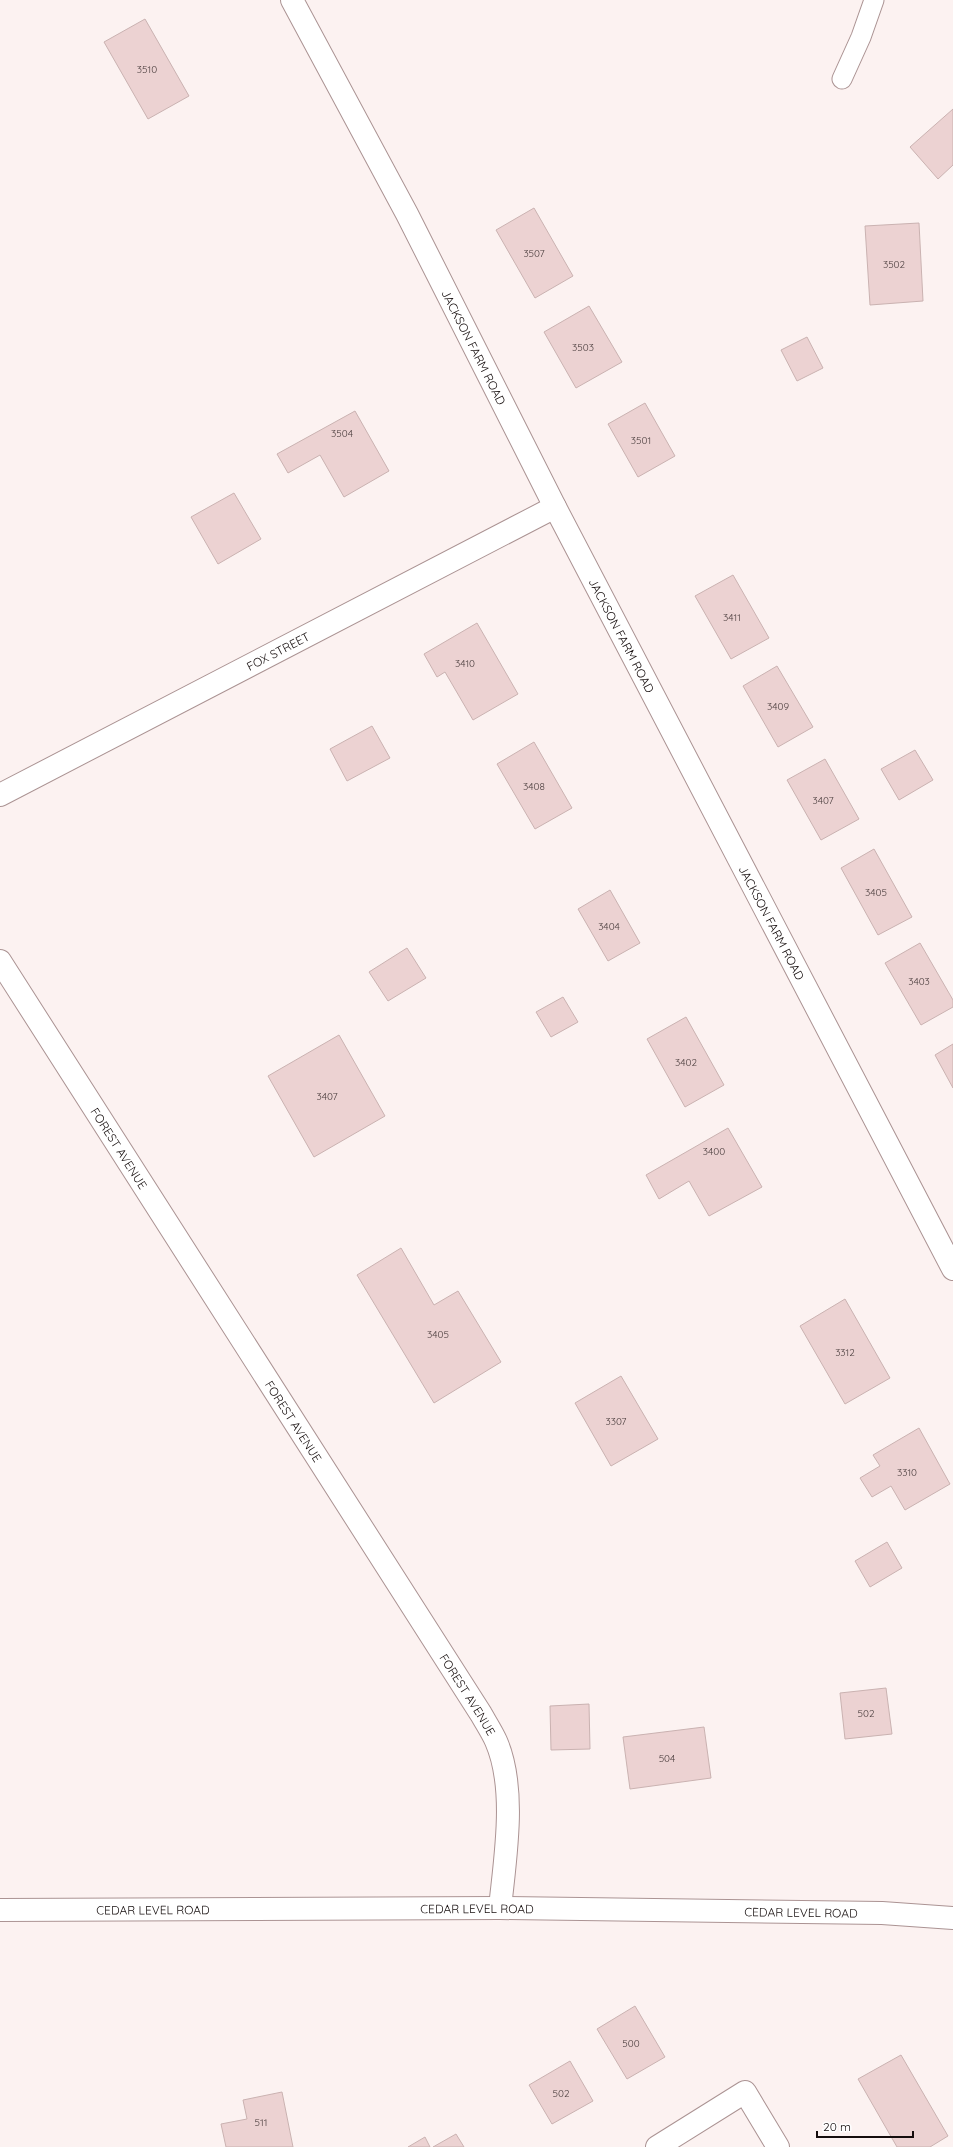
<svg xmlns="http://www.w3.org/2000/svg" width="953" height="2147" viewBox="0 0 953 2147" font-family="Quicksand,sans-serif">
	<rect width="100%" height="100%" fill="#fcf2f1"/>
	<g fill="#ecd2d2" stroke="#cab2b1">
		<path d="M145,19L189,96L148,119L104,42Z"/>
		<path d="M953,109V165L938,179L910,147Z"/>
		<path d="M534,208L573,276L535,298L496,230Z"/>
		<path d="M919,223L923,301L870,305L865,226Z"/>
		<path d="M589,306L622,362L576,388L544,332Z"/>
		<path d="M807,337L823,368L797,381L781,350Z"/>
		<path d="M645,403L675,456L638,477L608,424Z"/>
		<path d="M355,411L389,471L344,497L320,455L288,473L277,454Z"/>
		<path d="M234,493L261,539L218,564L191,517Z"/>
		<path d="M733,575L769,638L731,659L695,596Z"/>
		<path d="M477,623L518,694L473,720L445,672L437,677L424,654Z"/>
		<path d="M777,666L813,727L778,747L743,686Z"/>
		<path d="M372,726L390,758L347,781L330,749Z"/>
		<path d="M534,742L572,808L535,829L497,764Z"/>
		<path d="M915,750L933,780L899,800L881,769Z"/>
		<path d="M825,759L859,819L821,840L787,780Z"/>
		<path d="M874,849L912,917L878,935L841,868Z"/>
		<path d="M610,890L640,943L608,961L578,909Z"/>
		<path d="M920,943L953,1000V1007L921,1025L885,963Z"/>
		<path d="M407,948L426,978L388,1001L369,972Z"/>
		<path d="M563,997L578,1022L551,1037L536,1012Z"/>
		<path d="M686,1017L724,1085L685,1107L647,1039Z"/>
		<path d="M339,1035L385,1116L314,1157L268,1076Z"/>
		<path d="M953,1044V1088L935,1055Z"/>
		<path d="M728,1128L762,1187L709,1216L689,1181L659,1199L646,1175Z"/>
		<path d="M401,1248L434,1305L458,1291L501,1362L434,1403L357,1275Z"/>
		<path d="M845,1299L890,1378L845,1404L800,1326Z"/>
		<path d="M621,1376L658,1439L611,1466L575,1403Z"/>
		<path d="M919,1428L950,1484L905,1510L891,1486L872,1497L860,1478L880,1466L873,1455Z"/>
		<path d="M887,1542L902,1568L870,1587L855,1561Z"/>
		<path d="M886,1688L892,1734L845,1739L840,1693Z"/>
		<path d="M589,1704L590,1749L551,1750L550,1706Z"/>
		<path d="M704,1727L711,1778L630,1789L623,1737Z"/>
		<path d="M635,2006L665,2057L627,2079L597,2029Z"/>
		<path d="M901,2055L948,2136L930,2147H897L858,2079Z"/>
		<path d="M570,2061L593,2101L552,2124L529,2085Z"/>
		<path d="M282,2092L293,2147H226L221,2124L247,2119L243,2100Z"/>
		<path d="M456,2134L464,2147H433Z"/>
		<path d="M425,2137L430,2147H408Z"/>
	</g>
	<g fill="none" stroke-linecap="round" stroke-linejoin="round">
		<defs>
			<path id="service" d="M842,79L861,37L874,0"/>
			<g id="minor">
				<path id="s1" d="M292,0L407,214L555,507L953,1269"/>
				<path id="s2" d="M0,795L555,507"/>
				<path id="s3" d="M0,961L481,1714C486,1723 492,1732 496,1741C517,1789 505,1858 500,1908"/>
				<path d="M657,2147L745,2092L778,2147"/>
			</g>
			<g id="secondary">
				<path id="s4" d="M0,1910L500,1908L882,1913L953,1918"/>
			</g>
		</defs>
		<use href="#service" stroke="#ab9393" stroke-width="21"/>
		<use href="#minor" stroke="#ab9393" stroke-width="24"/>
		<use href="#secondary" stroke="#ab9393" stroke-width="24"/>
		<use href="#service" stroke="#fff" stroke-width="19"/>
		<use href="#minor" stroke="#fff" stroke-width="22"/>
		<use href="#secondary" stroke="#fff" stroke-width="22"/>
	</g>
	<g text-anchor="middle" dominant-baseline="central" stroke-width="3" stroke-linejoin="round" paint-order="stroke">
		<g font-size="10" fill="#4b3e3e">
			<text x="147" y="69">3510</text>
			<text x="534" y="253">3507</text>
			<text x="894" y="264">3502</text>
			<text x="583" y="347">3503</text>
			<text x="342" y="433">3504</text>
			<text x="641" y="440">3501</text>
			<text x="732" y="617">3411</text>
			<text x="465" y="663">3410</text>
			<text x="778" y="706">3409</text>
			<text x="534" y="786">3408</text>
			<text x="823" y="800">3407</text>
			<text x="876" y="892">3405</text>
			<text x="609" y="926">3404</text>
			<text x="919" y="981">3403</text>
			<text x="686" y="1062">3402</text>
			<text x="327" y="1096">3407</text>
			<text x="714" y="1151">3400</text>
			<text x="438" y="1334">3405</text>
			<text x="845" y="1352">3312</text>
			<text x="616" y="1421">3307</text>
			<text x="907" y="1472">3310</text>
			<text x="866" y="1713">502</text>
			<text x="667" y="1758">504</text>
			<text x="631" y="2043">500</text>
			<text x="561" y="2093">502</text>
			<text x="261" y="2122">511</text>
		</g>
		<g font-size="12" fill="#150d0d" stroke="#fff">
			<text stroke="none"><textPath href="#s1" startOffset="392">JACKSON FARM ROAD</textPath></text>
			<text stroke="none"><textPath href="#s1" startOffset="716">JACKSON FARM ROAD</textPath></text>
			<text stroke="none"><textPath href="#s2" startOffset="313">FOX STREET</textPath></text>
			<text stroke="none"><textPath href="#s1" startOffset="1040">JACKSON FARM ROAD</textPath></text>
			<text stroke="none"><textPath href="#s3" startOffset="222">FOREST AVENUE</textPath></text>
			<text stroke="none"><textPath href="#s3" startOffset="546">FOREST AVENUE</textPath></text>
			<text stroke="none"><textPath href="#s3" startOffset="870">FOREST AVENUE</textPath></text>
			<text stroke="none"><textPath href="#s4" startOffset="477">CEDAR LEVEL ROAD</textPath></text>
			<text stroke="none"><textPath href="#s4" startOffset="153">CEDAR LEVEL ROAD</textPath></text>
			<text stroke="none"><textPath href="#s4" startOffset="801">CEDAR LEVEL ROAD</textPath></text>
		</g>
	</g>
	<path d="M817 2131v6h96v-6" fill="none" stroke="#150d0d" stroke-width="2"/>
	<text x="823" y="2131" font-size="12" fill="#150d0d" stroke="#ffffff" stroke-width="3" paint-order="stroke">20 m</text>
</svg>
